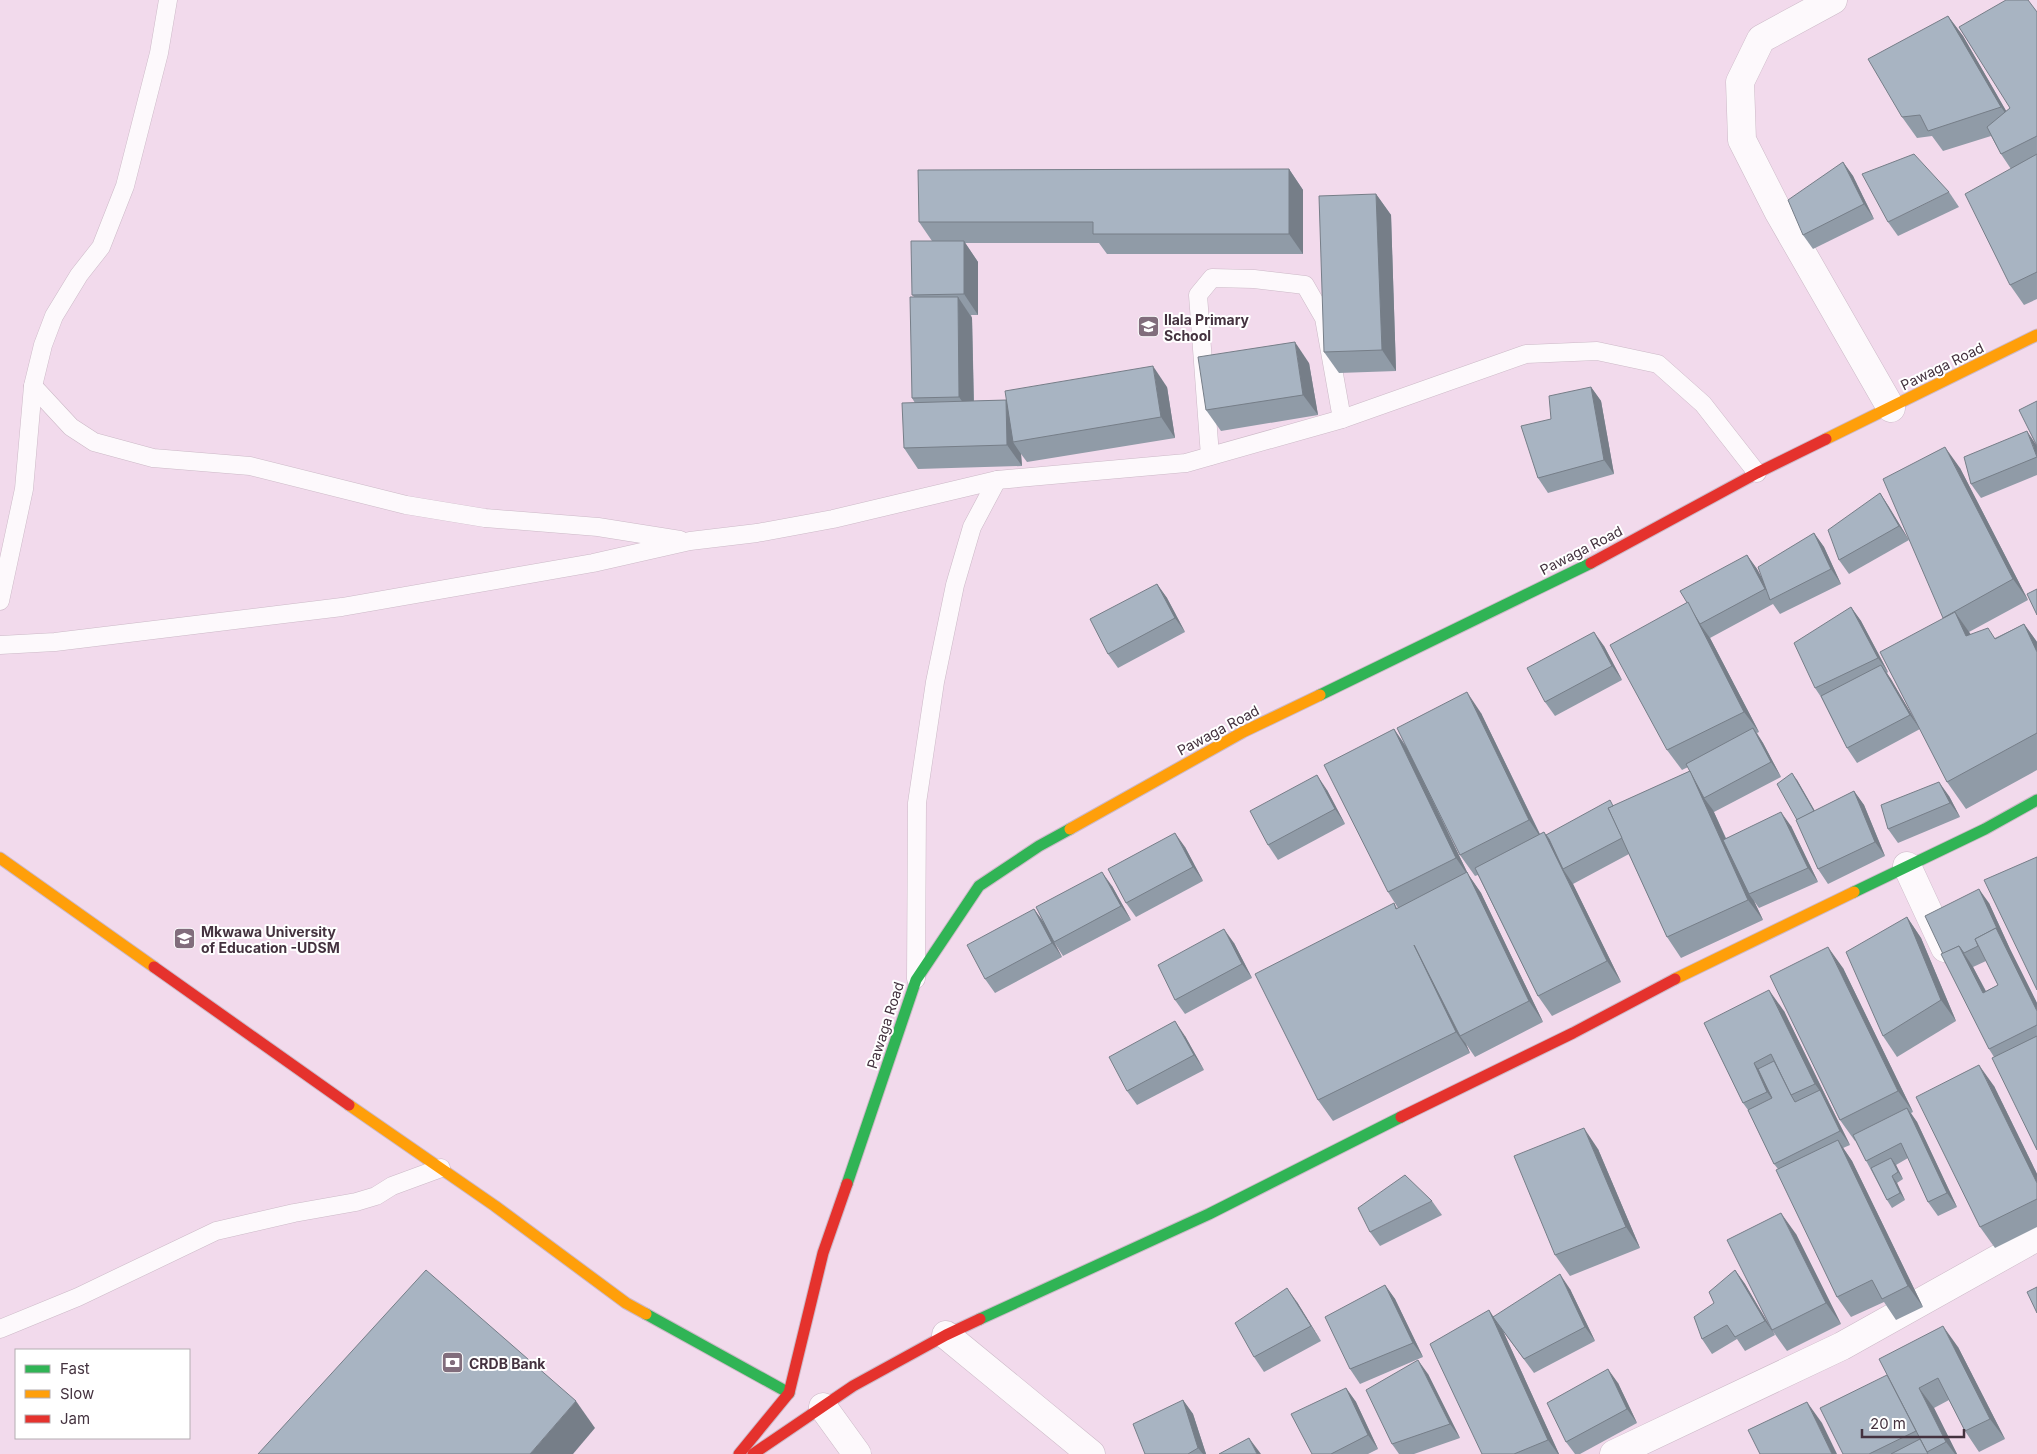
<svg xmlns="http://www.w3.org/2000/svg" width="2037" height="1454" viewBox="0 0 2037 1454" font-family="Inter,sans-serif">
	<rect width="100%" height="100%" fill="#f2daec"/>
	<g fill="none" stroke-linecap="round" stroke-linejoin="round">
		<defs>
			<g id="lane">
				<path d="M33,386L71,427L94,442L153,458L250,466L406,505L485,518L598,527L680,540"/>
				<path d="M1210,456L1198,295L1212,278L1254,279L1305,285L1324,318L1342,419"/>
				<path d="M0,601L24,489L33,386L43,345L54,316L79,275L101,247L125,186L159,53L168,0"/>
				<path d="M0,645L55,642L342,607L593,563L690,541L757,533L833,519L997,480L1186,463L1342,419L1526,354L1597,351L1658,364L1703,404L1757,473"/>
				<path d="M916,979L917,803L935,682L955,585L972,527L997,480"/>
				<path d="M0,1329L78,1297L216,1231L294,1213L356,1202L376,1196L392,1186L441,1168"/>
			</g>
			<g id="street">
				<path d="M1833,0L1761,39L1740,82L1742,140L1778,211L1891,408"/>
				<path d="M1907,866L1945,948"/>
				<path d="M946,1335L1091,1454"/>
				<path d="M823,1407L857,1454"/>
				<path d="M1614,1454L1842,1346L2037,1237"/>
			</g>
			<g id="fast">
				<path d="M1320,695L1591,563"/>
				<path d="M1854,892L1985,829L2037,800"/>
				<path d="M847,1184L916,980L979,886L1039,846L1070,829"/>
				<path d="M646,1314L789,1393"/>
				<path d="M980,1319L1209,1214L1401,1117"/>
			</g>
			<g id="slow">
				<path d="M1826,439L2037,335"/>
				<path d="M1070,829L1243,732L1320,695"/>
				<path d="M0,858L154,967"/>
				<path d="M1675,979L1854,892"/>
				<path d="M349,1105L495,1206L626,1303L646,1314"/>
			</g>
			<g id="jam">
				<path d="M1591,563L1757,473L1826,439"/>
				<path d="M154,967L349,1105"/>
				<path d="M1401,1117L1573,1033L1675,979"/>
				<path d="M739,1454L789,1393L823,1253L847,1184"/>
				<path d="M753,1454L853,1386L946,1335L980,1319"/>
			</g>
		</defs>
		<use href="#lane" stroke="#ccb9c7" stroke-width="19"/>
		<use href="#street" stroke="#ccb9c7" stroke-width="29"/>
		<use href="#fast" stroke="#ccb9c7" stroke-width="13"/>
		<use href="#slow" stroke="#ccb9c7" stroke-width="13"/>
		<use href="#jam" stroke="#ccb9c7" stroke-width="13"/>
		<use href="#lane" stroke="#fdf9fc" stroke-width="18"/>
		<use href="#street" stroke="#fdf9fc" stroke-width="28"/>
		<use href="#fast" stroke="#30b455" stroke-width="11"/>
		<use href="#slow" stroke="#ff9f0a" stroke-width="11"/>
		<use href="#jam" stroke="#e5322d" stroke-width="11"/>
	</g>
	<g fill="#909ba7" fill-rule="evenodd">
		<path d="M2037,12V299L2024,305L2010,285L2011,169L2001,154L1991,136L1943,151L1932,136L1917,138L1902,117L1948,16L1963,36L2006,111L2010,108Z"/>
		<path d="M1843,162L1853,176L1874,219L1813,249L1803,235Z"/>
		<path d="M1289,169L1303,190V254H1107L1099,243H965L978,262V315H971L972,318L974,401L1006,400L1167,387L1175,438L1027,462L1021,454L1022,466L918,469L904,448L915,403L912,398L914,297L912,295L932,241L919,222Z"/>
		<path d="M1949,192L1959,207L1898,236L1888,222Z"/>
		<path d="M1376,194L1391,215L1396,371L1339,373L1324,352Z"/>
		<path d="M1309,363L1318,415L1221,431L1206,410Z"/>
		<path d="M1591,387L1601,401L1614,474L1548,493L1538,478L1551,419Z"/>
		<path d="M2037,446V475L1981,498L1971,484Z"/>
		<path d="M1960,468L2028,600L1969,632L1970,634L1995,638L2024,624L2037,642V770L1966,809L1947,782L1920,729L1857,763L1847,748L1821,697L1815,688L1851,607L1861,621L1888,672L1887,673L1916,722L1944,618Z"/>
		<path d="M1880,493L1889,507L1909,540L1849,574L1839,560Z"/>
		<path d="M1814,533L1824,547L1841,584L1780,614L1773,604L1710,638L1759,732L1757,733L1763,743L1781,777L1714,812L1713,810L1726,838L1791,826L1818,882L1759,908L1754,901L1763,920L1681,958L1667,937L1629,854L1573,884L1621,982L1552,1016L1538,996L1478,875L1475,876L1460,855L1427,788L1468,874L1481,893L1543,1022L1475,1057L1466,1044L1470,1053L1333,1121L1318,1100L1394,903L1397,908H1398L1388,892L1394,729L1406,746L1481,713L1540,834L1544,832L1546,835L1614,806L1690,771L1688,767L1682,770L1667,750L1687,602L1747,555L1757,569L1764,582Z"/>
		<path d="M1157,584L1167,598L1185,632L1118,668L1108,654Z"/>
		<path d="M1604,646L1622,680L1555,716L1545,702Z"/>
		<path d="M1797,780L1815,811L1854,791L1864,805L1885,856L1828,884L1818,869L1797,820Z"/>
		<path d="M1327,790L1345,824L1278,860L1268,845Z"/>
		<path d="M1949,796L1960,817L1898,843L1888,829Z"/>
		<path d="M1185,847L1203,881L1136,917L1126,903Z"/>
		<path d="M1112,886L1131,920L1063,956L1054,942L1062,957L995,993L985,979L1034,909L1043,921Z"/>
		<path d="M1989,903L2010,949L2037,1003V1150L1994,1057L1989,1049L1943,954ZM1986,961L1998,985L1986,991L1973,967Z"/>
		<path d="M1907,917L1921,938L1956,1021L1897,1057L1883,1036Z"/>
		<path d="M1234,943L1252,978L1185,1014L1175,1000Z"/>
		<path d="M1843,968L1913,1112L1911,1113L1917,1122L1957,1207L1938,1216L1928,1202L1908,1158L1896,1165L1903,1179L1897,1183L1905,1200L1892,1208L1887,1200L1855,1140V1141L1840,1120Z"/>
		<path d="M1784,1011L1850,1145L1843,1148L1852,1161L1923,1307L1896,1320L1884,1302L1851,1317L1837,1297L1778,1169L1774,1164L1748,1110L1743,1103L1704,1023Z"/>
		<path d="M1185,1036L1204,1070L1137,1105L1127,1091Z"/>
		<path d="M1994,1086L2037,1174V1227L1995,1248L1980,1227Z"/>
		<path d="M1598,1149L1640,1248L1570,1276L1555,1255Z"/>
		<path d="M1432,1201L1442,1215L1380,1246L1370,1232Z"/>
		<path d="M1796,1234L1841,1324L1787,1351L1772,1330Z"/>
		<path d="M1735,1270L1745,1284L1775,1335L1745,1351L1737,1339L1712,1354L1702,1339L1714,1303Z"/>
		<path d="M1385,1285L1395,1299L1423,1357L1360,1384L1350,1369Z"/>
		<path d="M1570,1289L1595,1341L1534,1373L1503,1331L1559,1454H1482L1489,1310L1493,1317Z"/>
		<path d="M1297,1302L1321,1341L1264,1372L1254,1357Z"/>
		<path d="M1958,1347L2005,1439L1979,1452L1965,1431L1949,1400L1934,1408L1957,1454H1843Z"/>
		<path d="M1428,1374L1460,1438L1414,1454H1399L1392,1444Z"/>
		<path d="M1618,1383L1637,1423L1580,1454H1575L1566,1442Z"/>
		<path d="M1346,1388L1356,1402L1378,1449L1368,1454H1312Z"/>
		<path d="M1183,1400L1193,1414L1206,1454H1145Z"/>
	</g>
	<g fill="#767e88">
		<path d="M1948,16L1963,36L2016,128L2001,107Z"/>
		<path d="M1843,162L1853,176L1874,219L1864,204Z"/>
		<path d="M1289,169L1303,190V254L1289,234Z"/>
		<path d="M1376,194L1391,215L1396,371L1382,350Z"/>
		<path d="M964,241L978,262V315L964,294Z"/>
		<path d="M958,297L972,318L974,418L959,397Z"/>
		<path d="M1295,342L1309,363L1318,415L1303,395Z"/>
		<path d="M1153,366L1167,387L1175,438L1161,417Z"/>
		<path d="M1591,387L1601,401L1614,474L1604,460Z"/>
		<path d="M1006,400L1020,421L1013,442L1021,454L1022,466L1007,445Z"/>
		<path d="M2027,431L2037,446V456Z"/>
		<path d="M1945,447L1960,468L2028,600L2013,579Z"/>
		<path d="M1880,493L1889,507L1909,540L1899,526Z"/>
		<path d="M1814,533L1824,547L1841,584L1831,569Z"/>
		<path d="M1747,555L1757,569L1773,599L1765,589Z"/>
		<path d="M1157,584L1167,598L1185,632L1175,618Z"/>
		<path d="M1688,602L1700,624L1710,638L1759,732L1744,712Z"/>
		<path d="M1851,607L1861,621L1888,672L1878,658Z"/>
		<path d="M1955,612L1974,639L1966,636Z"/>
		<path d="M2024,624L2037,642V652Z"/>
		<path d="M1594,632L1604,646L1622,680L1612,666Z"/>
		<path d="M1881,665L1891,679L1920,729L1910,715Z"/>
		<path d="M1467,692L1481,713L1543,841L1529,820Z"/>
		<path d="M1753,728L1763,743L1781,777L1771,762Z"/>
		<path d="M1394,729L1408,750L1468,874L1481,893L1543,1022L1529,1001L1469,877L1456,858Z"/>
		<path d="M1690,771L1704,798L1713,810L1750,893L1749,894L1754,901L1763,920L1748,900Z"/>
		<path d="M1792,773L1797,780L1821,822L1816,815Z"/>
		<path d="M1317,775L1327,790L1345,824L1335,809Z"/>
		<path d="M1939,782L1949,796L1960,817L1950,803Z"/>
		<path d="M1854,791L1864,805L1885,856L1875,842Z"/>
		<path d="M1781,812L1791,826L1818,882L1808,868Z"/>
		<path d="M1544,832L1559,853L1563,869L1573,884L1621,982L1607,961Z"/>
		<path d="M1175,833L1185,847L1203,881L1193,867Z"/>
		<path d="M1102,872L1112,886L1131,920L1121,906Z"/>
		<path d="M1979,889L1989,903L2010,949L2037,1003V1011L1996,928Z"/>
		<path d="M1034,909L1044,923L1062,957L1052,943Z"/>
		<path d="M1907,917L1921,938L1956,1021L1941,1000Z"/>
		<path d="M1224,929L1234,943L1252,978L1242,964Z"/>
		<path d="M1414,945L1460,1036L1466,1044L1470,1053L1456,1032Z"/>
		<path d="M1959,946L1973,967L1997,1013L1983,993Z"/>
		<path d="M1828,947L1843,968L1913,1112L1898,1091Z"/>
		<path d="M1769,990L1784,1011L1830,1105L1815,1084Z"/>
		<path d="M1175,1021L1185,1036L1204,1070L1194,1055Z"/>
		<path d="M1754,1063L1768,1083L1782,1112L1767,1092Z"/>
		<path d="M1979,1065L1994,1086L2037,1174V1183Z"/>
		<path d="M1820,1090L1830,1105L1850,1145L1840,1131Z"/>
		<path d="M1907,1108L1917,1122L1957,1207L1947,1193Z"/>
		<path d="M1584,1128L1598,1149L1640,1248L1626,1227Z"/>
		<path d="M1838,1140L1852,1161L1923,1307L1908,1286Z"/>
		<path d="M1891,1158L1896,1165L1903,1179L1898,1172Z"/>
		<path d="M1892,1176L1897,1183L1905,1200L1900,1193Z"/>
		<path d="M1781,1213L1796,1234L1841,1324L1826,1303Z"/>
		<path d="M1735,1270L1745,1284L1775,1335L1765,1321Z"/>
		<path d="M1560,1274L1570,1289L1595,1341L1585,1327Z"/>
		<path d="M1385,1285L1395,1299L1423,1357L1413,1343Z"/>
		<path d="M1287,1288L1297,1302L1321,1341L1311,1326Z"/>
		<path d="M1489,1310L1503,1331L1559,1454H1558L1548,1440Z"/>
		<path d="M1943,1326L1958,1347L2005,1439L1990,1419Z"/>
		<path d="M1418,1360L1428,1374L1460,1438L1450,1424Z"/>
		<path d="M1608,1369L1618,1383L1637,1423L1627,1409Z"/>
		<path d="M1346,1388L1356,1402L1378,1449L1368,1435Z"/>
		<path d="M1919,1388L1934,1408L1957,1454H1955L1946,1442Z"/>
		<path d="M1183,1400L1193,1414L1206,1454H1203L1198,1448Z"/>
		<path d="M576,1401L595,1428L573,1454H530Z"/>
		<path d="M1807,1402L1822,1423L1837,1454H1832Z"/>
		<path d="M1249,1438L1261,1454H1257Z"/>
	</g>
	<g fill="#a8b4c2" stroke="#767e88">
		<path d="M2006,0H2028L2037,12V136L2001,154L1987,127L2010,108L1959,27Z"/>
		<path d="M1948,16L2001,107L1928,131L1920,115L1902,117L1868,59Z"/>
		<path d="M1914,154L1949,192L1888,222L1862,174Z"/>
		<path d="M2037,154V272L2010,285L1965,194Z"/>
		<path d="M1843,162L1864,204L1803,235L1788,200Z"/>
		<path d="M1289,169V234H1093V222H919L918,170Z"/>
		<path d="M1376,194L1382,350L1324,352L1319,196Z"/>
		<path d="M911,241H964V294L912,295Z"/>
		<path d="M910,297H958L959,397L912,398Z"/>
		<path d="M1295,342L1303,395L1206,410L1198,357Z"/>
		<path d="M1153,366L1161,417L1013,442L1005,391Z"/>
		<path d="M1591,387L1604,460L1538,478L1521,426L1551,419L1549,396Z"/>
		<path d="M1006,400L1007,445L904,448L902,403Z"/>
		<path d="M2037,401V446L2019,410Z"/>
		<path d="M2027,431L2037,457L1971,484L1964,457Z"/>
		<path d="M1945,447L2013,579L1943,618L1883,479Z"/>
		<path d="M1880,493L1899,526L1839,560L1828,530Z"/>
		<path d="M1814,533L1831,569L1770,600L1758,567Z"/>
		<path d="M1747,555L1765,589L1700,624L1680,591Z"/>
		<path d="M1157,584L1175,618L1108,654L1090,619Z"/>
		<path d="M2037,589V615L2027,594Z"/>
		<path d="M1688,602L1744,712L1667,750L1610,645Z"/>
		<path d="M1851,607L1878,658L1815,688L1794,643Z"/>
		<path d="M1955,612L1966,636L1988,628L1995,639L2024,624L2037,652V733L1947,782L1880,652Z"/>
		<path d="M1594,632L1612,666L1545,702L1527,668Z"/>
		<path d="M1881,665L1910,715L1847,748L1821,696Z"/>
		<path d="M1467,692L1529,820L1460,855L1397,728Z"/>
		<path d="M1753,728L1771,762L1704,798L1686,764Z"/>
		<path d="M1394,729L1456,858L1388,892L1324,765Z"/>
		<path d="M1690,771L1748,900L1667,937L1608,808Z"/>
		<path d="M1792,773L1814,811L1797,820L1777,784Z"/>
		<path d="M1317,775L1335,809L1268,845L1250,811Z"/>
		<path d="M1939,782L1950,803L1888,829L1881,805Z"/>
		<path d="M1854,791L1875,842L1818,869L1796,820Z"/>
		<path d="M1610,800L1613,806L1608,808L1622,838L1563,869L1549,839L1546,835Z"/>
		<path d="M1781,812L1808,868L1749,894L1723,840Z"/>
		<path d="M1544,832L1607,961L1538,996L1475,868Z"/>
		<path d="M1175,833L1193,867L1126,903L1108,869Z"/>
		<path d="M2037,857V990L1984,880Z"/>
		<path d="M1102,872L1121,906L1054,942L1036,907Z"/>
		<path d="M1467,872L1529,1001L1460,1036L1414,945L1456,1032L1318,1100L1255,974L1394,903L1396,909Z"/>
		<path d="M1979,889L2000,935L1996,928L1975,939L1978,946L1964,953L1959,946L1943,954L1925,916Z"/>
		<path d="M1034,909L1052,943L985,979L967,945Z"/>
		<path d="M1907,917L1941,1000L1883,1036L1846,952Z"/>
		<path d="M1996,928L2037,1011V1025L1989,1049L1941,954L1959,946L1983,993L1998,985L1975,939Z"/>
		<path d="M1224,929L1242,964L1175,1000L1158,965Z"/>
		<path d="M1828,947L1898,1091L1840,1120L1770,976Z"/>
		<path d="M1769,990L1815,1084L1791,1095L1771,1054L1754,1063L1767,1092L1743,1103L1704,1023Z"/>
		<path d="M1175,1021L1194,1055L1127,1091L1109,1057Z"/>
		<path d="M2037,1036V1150L1992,1058Z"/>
		<path d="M1774,1061L1791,1095L1795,1102L1820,1090L1840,1131L1774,1164L1748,1110L1772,1098L1758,1069Z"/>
		<path d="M1979,1065L2037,1183V1199L1980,1227L1916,1097Z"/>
		<path d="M1907,1108L1947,1193L1928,1202L1901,1143L1866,1161L1853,1135Z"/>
		<path d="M1584,1128L1626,1227L1555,1255L1514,1156Z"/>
		<path d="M1838,1140L1908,1286L1882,1299L1872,1280L1837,1297L1776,1170Z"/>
		<path d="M1891,1158L1898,1172L1892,1176L1900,1193L1887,1200L1871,1168Z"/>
		<path d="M1405,1175L1432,1201L1370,1232L1358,1208Z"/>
		<path d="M1781,1213L1826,1303L1772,1330L1727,1240Z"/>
		<path d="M426,1270L576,1401L530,1454H258Z"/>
		<path d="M1735,1270L1765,1321L1735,1337L1727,1325L1702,1339L1694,1317L1714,1303L1709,1292Z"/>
		<path d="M1560,1274L1585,1327L1524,1359L1493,1317Z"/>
		<path d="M1385,1285L1413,1343L1350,1369L1325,1317Z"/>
		<path d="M2037,1287V1313L2027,1292Z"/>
		<path d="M1287,1288L1311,1326L1254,1357L1235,1323Z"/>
		<path d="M1489,1310L1548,1440L1514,1454H1482L1430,1344Z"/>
		<path d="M1943,1326L1990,1419L1965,1431L1938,1378L1919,1388L1946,1442L1927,1452L1879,1359Z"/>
		<path d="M1418,1360L1450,1424L1392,1444L1366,1390Z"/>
		<path d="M1608,1369L1627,1409L1566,1442L1547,1403Z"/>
		<path d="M1887,1375L1916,1431L1869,1454H1843L1820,1408Z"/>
		<path d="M1346,1388L1368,1435L1331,1454H1312L1291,1414Z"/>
		<path d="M1183,1400L1198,1448L1188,1454H1145L1133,1424Z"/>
		<path d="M1807,1402L1832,1454H1760L1748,1430Z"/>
		<path d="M1249,1438L1257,1454H1219Z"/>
		<path d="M1920,1439L1928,1454H1891Z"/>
	</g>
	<defs>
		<symbol id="school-square" viewBox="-11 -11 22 22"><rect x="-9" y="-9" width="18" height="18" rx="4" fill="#816d7c" stroke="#fff"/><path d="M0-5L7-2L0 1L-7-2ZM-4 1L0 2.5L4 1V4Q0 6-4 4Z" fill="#fff"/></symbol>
		<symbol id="university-square" viewBox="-11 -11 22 22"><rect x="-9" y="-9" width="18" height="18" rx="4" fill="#816d7c" stroke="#fff"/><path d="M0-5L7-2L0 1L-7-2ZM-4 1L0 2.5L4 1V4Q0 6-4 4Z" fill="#fff"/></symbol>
		<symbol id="bank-square" viewBox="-11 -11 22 22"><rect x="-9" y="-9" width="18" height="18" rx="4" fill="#816d7c" stroke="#fff"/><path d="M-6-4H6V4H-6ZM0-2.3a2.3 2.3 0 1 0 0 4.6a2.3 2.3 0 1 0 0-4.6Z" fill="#fff"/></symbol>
	</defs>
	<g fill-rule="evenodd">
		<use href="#school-square" x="1136" y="314" width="25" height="25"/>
		<use href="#university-square" x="172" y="926" width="25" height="25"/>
		<use href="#bank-square" x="440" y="1350" width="25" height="25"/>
	</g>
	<g text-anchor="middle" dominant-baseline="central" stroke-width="4" stroke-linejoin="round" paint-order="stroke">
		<g font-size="14" font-weight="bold" fill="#44323f" stroke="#fff" text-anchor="start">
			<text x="1164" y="319">Ilala Primary<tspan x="1164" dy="16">School</tspan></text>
			<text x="201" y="931">Mkwawa University<tspan x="201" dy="16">of Education -UDSM</tspan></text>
			<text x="469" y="1363">CRDB Bank</text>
		</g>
		<g font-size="14" fill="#44323f" stroke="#fff">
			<text transform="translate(1942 366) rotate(-26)">Pawaga Road</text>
			<text transform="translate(1581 550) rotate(-27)">Pawaga Road</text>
			<text transform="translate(1218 730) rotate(-28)">Pawaga Road</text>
			<text transform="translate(885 1025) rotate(-72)">Pawaga Road</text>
		</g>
	</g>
	<rect x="15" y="1349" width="175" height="90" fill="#ffffff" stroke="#b4adb2"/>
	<rect x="25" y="1365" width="25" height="8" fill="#30b455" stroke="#b4adb2"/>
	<text x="60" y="1374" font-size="15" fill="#44323f">Fast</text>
	<rect x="25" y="1390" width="25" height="8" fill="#ff9f0a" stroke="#b4adb2"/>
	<text x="60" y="1399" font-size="15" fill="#44323f">Slow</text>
	<rect x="25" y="1415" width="25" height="8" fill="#e5322d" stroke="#b4adb2"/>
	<text x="60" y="1424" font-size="15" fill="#44323f">Jam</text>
	<path d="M1862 1429v8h102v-8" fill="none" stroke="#44323f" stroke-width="2.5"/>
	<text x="1870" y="1429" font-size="15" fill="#44323f" stroke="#ffffff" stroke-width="4" paint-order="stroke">20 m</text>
</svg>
